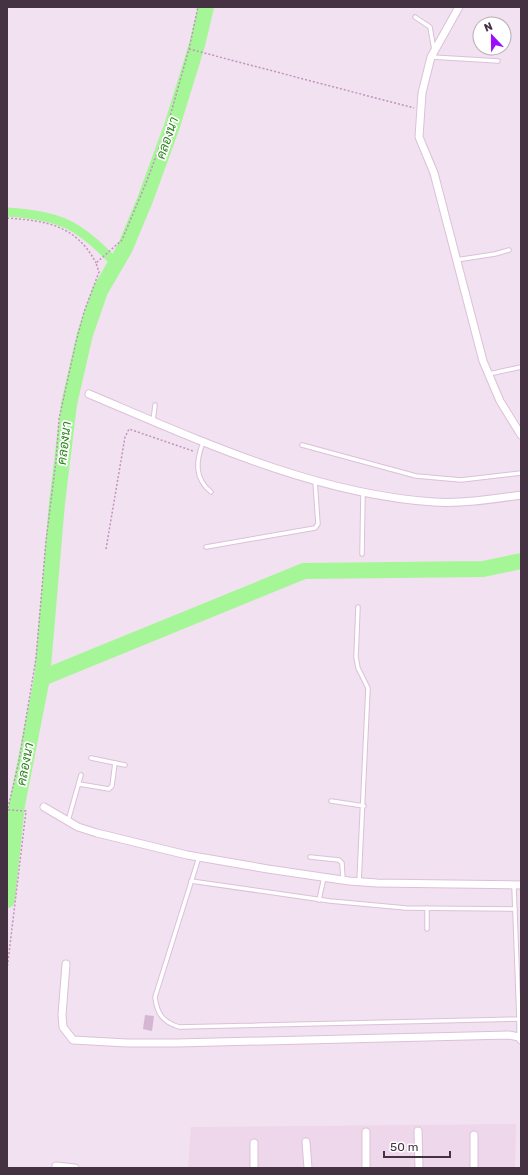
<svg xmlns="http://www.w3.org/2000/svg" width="528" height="1175" viewBox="0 0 528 1175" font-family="Rubik,Sarabun,sans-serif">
	<rect width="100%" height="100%" fill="#f2e1f0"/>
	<path fill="#eed6eb" d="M516,1124L515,1168H188L191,1127Z"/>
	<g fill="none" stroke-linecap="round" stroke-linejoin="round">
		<path stroke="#a5f697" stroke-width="9" d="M7,212C61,216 79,224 116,264"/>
		<g stroke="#a5f697" stroke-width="16">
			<path d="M42,678L304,571L483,569L521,561"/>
			<path d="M7,900L17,805L42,678L57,503L69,404L85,334L100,291L125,248L145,200L172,126L197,45L206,7"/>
		</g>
	</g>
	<path fill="#d4b6d3" d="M145,1015L154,1016L152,1031L143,1029Z"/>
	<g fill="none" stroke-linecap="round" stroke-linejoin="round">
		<defs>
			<g id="service">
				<path d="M415,17L430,27L434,50"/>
				<path d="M432,57L498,61"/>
				<path d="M456,260L495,254L509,250"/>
				<path d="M489,374L521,367"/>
				<path d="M153,421L155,405"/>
				<path d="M203,442C196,461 194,478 211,492"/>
				<path d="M302,445L416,476L461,480L521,473"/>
				<path d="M206,547L315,528L318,524L315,481"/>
				<path d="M362,554L363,493"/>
				<path d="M358,607L356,657L358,668L368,688L359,882"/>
				<path d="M115,763L125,765"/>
				<path d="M79,784L109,789L112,786L115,763L91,758"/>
				<path d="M331,801L364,806"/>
				<path d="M68,821L81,775"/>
				<path d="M199,857L155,997C157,1014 163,1022 179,1027L519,1019L514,886"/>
				<path d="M310,857L339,860L342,863L343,880"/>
				<path d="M191,881L330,901L406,908L515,909"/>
				<path d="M319,900L324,877"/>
				<path d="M427,929V908"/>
				<path d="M519,1037V1019"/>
			</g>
			<g id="minor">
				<path d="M459,7L431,57L422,93L419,137L434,173L483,361L500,401L521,435"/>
				<path d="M89,394C198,440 314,494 434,502C462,504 493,499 521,495"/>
				<path d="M44,807L78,827L97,833L187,855L268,869L349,881L377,883L521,885"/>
				<path d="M66,964L62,1015L63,1027L73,1040L127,1043H177L509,1035L519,1037L521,1040"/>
				<path d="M418,1131L419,1168"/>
				<path d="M366,1132V1168"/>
				<path d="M474,1135V1168"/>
				<path d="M306,1142L308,1168"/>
				<path d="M254,1143V1168"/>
				<path d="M56,1166L75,1168"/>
			</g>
		</defs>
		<use href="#service" stroke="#dcc0d9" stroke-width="5.5"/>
		<use href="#minor" stroke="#dcc0d9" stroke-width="9"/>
		<g stroke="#c193bd" stroke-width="1.5" stroke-dasharray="2 2" stroke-linecap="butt">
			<path d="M189,49L414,108"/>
			<path d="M7,218C47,221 76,225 96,263"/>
			<path d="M106,549L125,437L129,429L193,451"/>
			<path d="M7,812L19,761L36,658L46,541L56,461L59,419L76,342L84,312L99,272L96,263L122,240L146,183L167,127L189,49L198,7"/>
			<path d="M7,970L26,811L8,810"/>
		</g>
		<use href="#service" stroke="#fff" stroke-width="3.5"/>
		<use href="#minor" stroke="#fff" stroke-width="7"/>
	</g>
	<g text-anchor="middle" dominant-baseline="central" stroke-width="3.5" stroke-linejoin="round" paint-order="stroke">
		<g font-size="13" font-style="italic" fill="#2c851e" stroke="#fff">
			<text transform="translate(167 138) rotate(-71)">คลองนา</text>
			<text transform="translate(64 443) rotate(-83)">คลองนา</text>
			<text transform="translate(25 764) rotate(-79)">คลองนา</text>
		</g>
	</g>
	<rect width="528" height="1175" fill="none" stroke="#443243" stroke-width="16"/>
	<g transform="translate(492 36) rotate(338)"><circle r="19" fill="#ffffff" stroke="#b4adb4"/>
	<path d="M0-3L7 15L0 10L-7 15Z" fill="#9c0cff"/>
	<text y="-6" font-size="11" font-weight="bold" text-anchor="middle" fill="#443243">N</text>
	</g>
	<path d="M384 1151v6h66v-6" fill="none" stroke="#443243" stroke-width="2"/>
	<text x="390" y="1151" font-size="12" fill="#443243" stroke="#ffffff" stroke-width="3" paint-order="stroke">50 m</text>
</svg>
